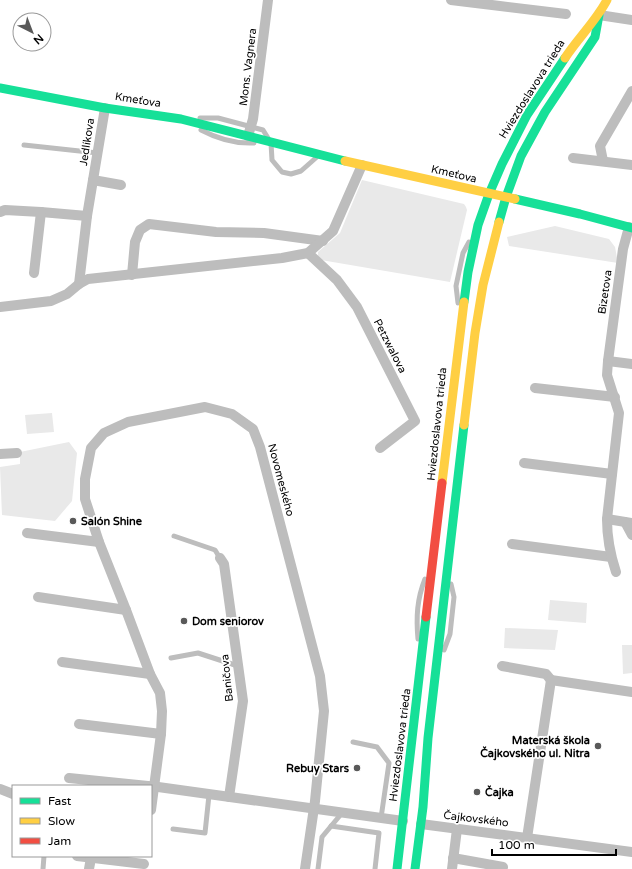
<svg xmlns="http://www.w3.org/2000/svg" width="632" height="869" viewBox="0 0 632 869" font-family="'Varela Round',sans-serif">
	<rect width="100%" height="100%" fill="#fff"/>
	<g fill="#e9e9e9">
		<path d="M362,180L464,204L466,207L467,210L450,282L321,260L318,256V252L340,233Z"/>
		<path d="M555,226L609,239L615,247L618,263L509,246L507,237Z"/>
		<path d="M52,413L54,432L27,434L25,415Z"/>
		<path d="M69,442L77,453L72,501L55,521L2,515L0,467L20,464V452Z"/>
		<path d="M550,600L587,603L586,623L548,620Z"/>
		<path d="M505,628L558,630L555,650L504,648Z"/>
		<path d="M622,645H632V673L623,674Z"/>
	</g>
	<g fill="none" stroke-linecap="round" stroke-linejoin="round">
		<g stroke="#bdbdbd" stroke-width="5">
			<path d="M200,118H218L252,127L263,130L268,138"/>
			<path d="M201,130C218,139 235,144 254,143"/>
			<path d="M271,143L272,160L282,172L291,174L301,171L318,156"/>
			<path d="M24,145L98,153"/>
			<path d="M458,303L456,286L463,253L469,242"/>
			<path d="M174,536L215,550L220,558"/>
			<path d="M418,639C416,617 417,599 425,579"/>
			<path d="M444,650L450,634L454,597L451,584"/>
			<path d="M171,658L198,653L238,666"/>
			<path d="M353,742L377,747L389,763L381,818"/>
			<path d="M331,826L379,833L375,869"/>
			<path d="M173,829L205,833L209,795"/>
			<path d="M43,869L44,856"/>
			<path d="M318,869L322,837L342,813"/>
		</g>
		<g stroke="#bdbdbd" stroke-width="10">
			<path d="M451,0L566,14"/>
			<path d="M599,15L632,20"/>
			<path d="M248,136L253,119L268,0"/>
			<path d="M573,158L632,165"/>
			<path d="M603,161L600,146L632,91"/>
			<path d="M93,180L121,185"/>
			<path d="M0,212L5,210L41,212L87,216"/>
			<path d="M308,253L337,280L357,307L415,421L380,448"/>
			<path d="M34,273L41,212"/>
			<path d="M132,275L135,242L140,230L149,224L216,232L264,233L323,241"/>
			<path d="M79,284L87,216L105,108"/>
			<path d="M0,307L51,301L67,294L79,284L88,279L282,258L308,253L333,231L362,165"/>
			<path d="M608,361L632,364"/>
			<path d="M535,388L615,397"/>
			<path d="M0,454L17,453"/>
			<path d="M524,463L612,474"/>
			<path d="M607,519L632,523"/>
			<path d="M625,522L632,535"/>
			<path d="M27,533L99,542"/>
			<path d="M512,544L611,557"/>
			<path d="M220,558L224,564L243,701L229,797"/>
			<path d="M616,572C610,554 607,538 607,519L619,413L607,375L608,361L623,249L629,227"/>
			<path d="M38,597L126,610"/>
			<path d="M62,662L150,674"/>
			<path d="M502,666L546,674L551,680"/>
			<path d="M79,724L161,734"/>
			<path d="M69,778L148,786"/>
			<path d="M151,786L403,821"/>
			<path d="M0,789L13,794"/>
			<path d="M151,810L161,734L162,711L160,693L150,674L126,610L99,542L85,499V479L91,448L104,433L128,422L205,407L232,414L253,429L260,447L320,676L324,711L315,801L305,869"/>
			<path d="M421,824L632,852"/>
			<path d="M527,838L551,680L632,692"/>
			<path d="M77,856L144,864"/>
			<path d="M453,858L503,867"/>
			<path d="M89,869L91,858"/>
			<path d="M452,869L457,829"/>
		</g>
		<g stroke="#16e098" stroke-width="9">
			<path d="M0,88L105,108L181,119L345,161"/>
			<path d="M515,199L580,214L632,228"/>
			<path d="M499,222L506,197L521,156L545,112L595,37L599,15"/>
			<path d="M464,302L468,272L478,225L489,194L502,164L527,115L565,58"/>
			<path d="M397,869L426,617"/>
			<path d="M415,869L423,807L428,738L464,425"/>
		</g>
		<g stroke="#ffcf43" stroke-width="9">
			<path d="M565,58C578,38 596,21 607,0"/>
			<path d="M345,161L515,199"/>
			<path d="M464,425L475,333L483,285L499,222"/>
			<path d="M442,483L464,302"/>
		</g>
		<path stroke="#f24e42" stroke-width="9" d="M426,617L442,483"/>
	</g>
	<g fill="#595959" stroke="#fff" stroke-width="1.5">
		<circle cx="73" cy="521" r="4"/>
		<circle cx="184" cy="621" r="4"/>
		<circle cx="598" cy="746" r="4"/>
		<circle cx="357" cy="768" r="4"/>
		<circle cx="477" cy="792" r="4"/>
	</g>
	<g text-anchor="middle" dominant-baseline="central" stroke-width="3.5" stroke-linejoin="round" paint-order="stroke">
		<g font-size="11" fill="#000" stroke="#fff">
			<text transform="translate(248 67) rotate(-83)">Mons. Vagnera</text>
			<text transform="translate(532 89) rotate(-58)">Hviezdoslavova trieda</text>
			<text transform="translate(138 100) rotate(9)">Kmeťova</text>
			<text transform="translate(87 142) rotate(-81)">Jedlíkova</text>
			<text transform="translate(454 174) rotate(13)">Kmeťova</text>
			<text transform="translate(605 292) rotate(-82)">Bizetova</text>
			<text transform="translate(390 346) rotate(63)">Petzwalova</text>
			<text transform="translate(437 424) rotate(-84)">Hviezdoslavova trieda</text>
			<text transform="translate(281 480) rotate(75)">Novomeského</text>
			<text transform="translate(227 678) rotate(-96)">Baničova</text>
			<text transform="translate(400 745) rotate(-83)">Hviezdoslavova trieda</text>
			<text transform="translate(476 819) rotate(7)">Čajkovského</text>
		</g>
		<g font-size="11" font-weight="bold" fill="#000" stroke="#fff" text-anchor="start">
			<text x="81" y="521">Salón Shine</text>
			<text x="192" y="621">Dom seniorov</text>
			<text x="590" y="740" text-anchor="end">Materská škola<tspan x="590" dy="13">Čajkovského ul. Nitra</tspan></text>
			<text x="349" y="768" text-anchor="end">Rebuy Stars</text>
			<text x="485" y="792">Čajka</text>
		</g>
	</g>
	<rect x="12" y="785" width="140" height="72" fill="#ffffff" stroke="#999999"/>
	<rect x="20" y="798" width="20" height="6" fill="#16e098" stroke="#999999"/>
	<text x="48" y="805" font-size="12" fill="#000000">Fast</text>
	<rect x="20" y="818" width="20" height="6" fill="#ffcf43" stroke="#999999"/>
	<text x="48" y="825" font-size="12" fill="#000000">Slow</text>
	<rect x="20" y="838" width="20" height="6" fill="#f24e42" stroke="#999999"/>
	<text x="48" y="845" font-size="12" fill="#000000">Jam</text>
	<g transform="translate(32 32) rotate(138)"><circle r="19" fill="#ffffff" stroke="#999999"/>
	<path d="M0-3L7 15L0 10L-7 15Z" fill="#595959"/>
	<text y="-6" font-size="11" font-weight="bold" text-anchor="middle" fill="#000000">N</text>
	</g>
	<path d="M492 849v6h124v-6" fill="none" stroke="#000000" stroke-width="2"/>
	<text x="498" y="849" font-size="12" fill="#000000" stroke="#ffffff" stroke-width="3" paint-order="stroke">100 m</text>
</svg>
